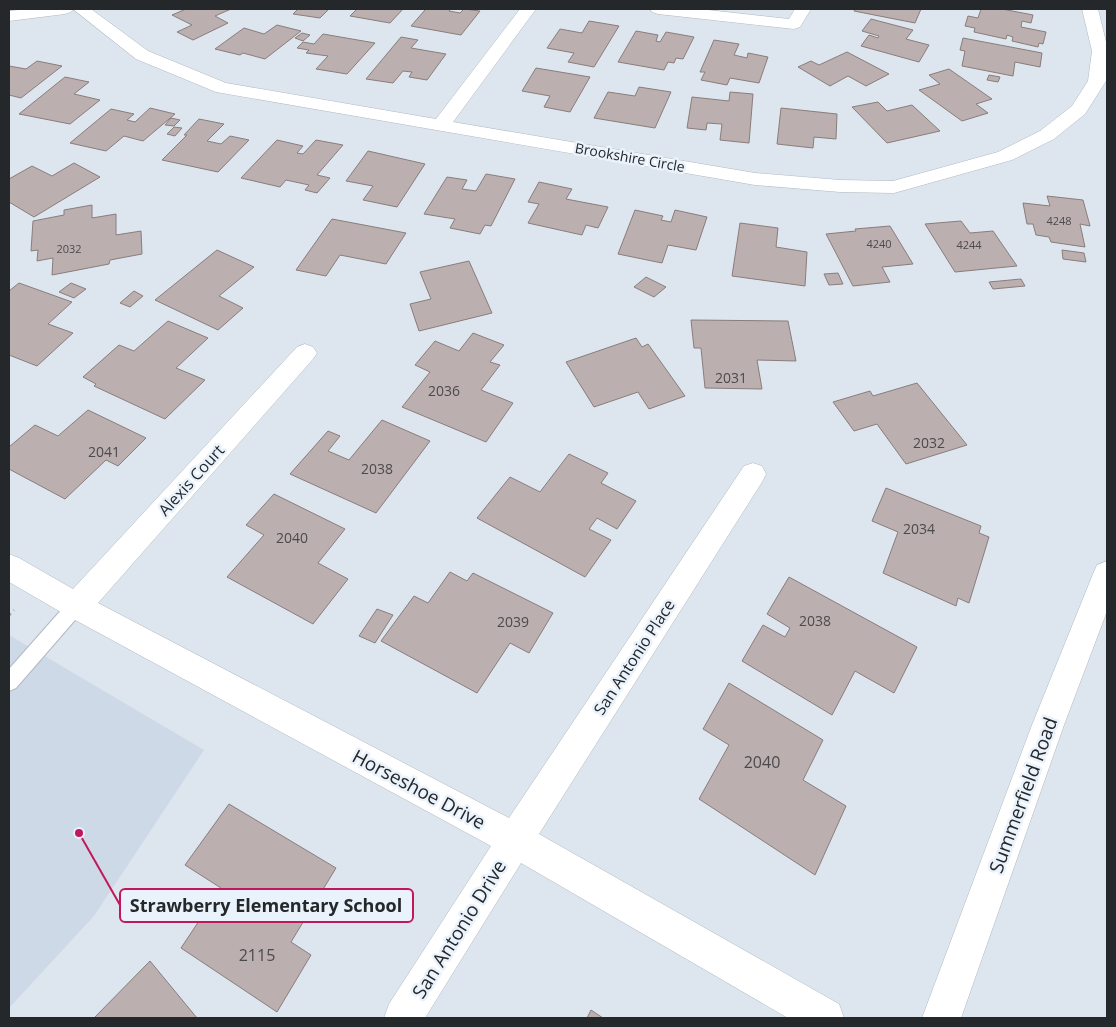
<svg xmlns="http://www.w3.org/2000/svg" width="1116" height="1027" viewBox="0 0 1116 1027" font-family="'Open Sans',sans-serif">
	<rect width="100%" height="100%" fill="#dde5ee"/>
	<path fill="#ced9e8" d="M9,635L204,750L94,916L9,1008Z"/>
	<g fill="#bcafaf" stroke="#897d7c">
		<path d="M186,9H231L215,16L228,23L193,40L177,32L192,25L172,15Z"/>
		<path d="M298,9H329L320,18L293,14Z"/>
		<path d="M357,9H403L390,23L350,16Z"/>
		<path d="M422,9H451L449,11L460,13L464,9L480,11L461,35L411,26L425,10Z"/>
		<path d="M855,9H921L915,23L854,11Z"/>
		<path d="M981,9H1002L1033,15L1031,23L1022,21L1021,27L1046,32L1043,44L1039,43L1038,47L1012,41L1013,37L1007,35L1006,39L974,32L975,28L965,26L968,16L978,18Z"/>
		<path d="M871,19L913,30L906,39L929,45L919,62L861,46L869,35L878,38L879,36L862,31Z"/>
		<path d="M589,21L619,26L594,67L568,62L574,53L547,48L560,29L582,33Z"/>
		<path d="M277,25L301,31L265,59L243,53L240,55L215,49L244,28L264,34Z"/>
		<path d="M636,31L658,35L656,41L660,42L666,32L694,37L683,59L676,58L674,63L668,62L664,70L618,62Z"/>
		<path d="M302,33L310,35L303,41L295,38Z"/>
		<path d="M323,34L375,43L347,74L316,69L328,56L306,53L309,50L297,48L303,42L314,44Z"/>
		<path d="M401,37L418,40L411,48L446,54L427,80L409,77L412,72L403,71L393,83L366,79Z"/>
		<path d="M963,38L1042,53L1040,67L1015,62L1013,76L962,66L965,51L960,50Z"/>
		<path d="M714,40L739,44L734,55L747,58L748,53L768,57L759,83L730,78L727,85L701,80L705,72H700Z"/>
		<path d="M847,52L889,74L866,86L848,76L830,86L798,67L811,61L819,65Z"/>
		<path d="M37,61L62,66L21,98L9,95V66L26,69Z"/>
		<path d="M536,68L590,77L570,112L544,107L550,96L522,91Z"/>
		<path d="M949,69L992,99L976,104L988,113L962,121L919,90L940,84L929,75Z"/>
		<path d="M989,75L1000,77L998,82L987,80Z"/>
		<path d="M65,77L89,82L74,94L100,100L70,124L19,114Z"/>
		<path d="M639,87L671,92L655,128L594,118L608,92L635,96Z"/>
		<path d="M730,92L753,94L749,143L720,140L722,124L707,123L706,130L687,128L692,97L729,101Z"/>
		<path d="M878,102L887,111L912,105L940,131L887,143L852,107Z"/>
		<path d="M150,108L175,114L143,141L124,136L106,151L70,143L111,109L134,114L127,120L135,122Z"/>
		<path d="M781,108L837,114L836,139L814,137L813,148L777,144Z"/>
		<path d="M171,118L180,120L174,126L165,125Z"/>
		<path d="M199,119L224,124L207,141L221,144L230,136L249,140L218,172L162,160L187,135H184Z"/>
		<path d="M174,127L182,128L175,136L167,134Z"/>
		<path d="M277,140L303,146L297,153L303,154L316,140L343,145L317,175L330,178L317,193L305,190L309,185L286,180L280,187L241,178Z"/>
		<path d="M368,151L425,164L397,207L363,200L373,186L346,181Z"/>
		<path d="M74,163L100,177L34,217L9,202V179L32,166L52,176Z"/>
		<path d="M486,174L515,179L491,226L485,225L480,234L450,228L455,219L424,214L447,177L467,180L462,189L476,191Z"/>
		<path d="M539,182L572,189L566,199L608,207L598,228L586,225L582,235L528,223L539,204L528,202Z"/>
		<path d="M1047,196L1083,200L1090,226L1080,224L1085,247L1051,242L1049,237L1036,235L1033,224H1027L1023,203L1050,206Z"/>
		<path d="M92,205V218L116,214V235L141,231L142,254L110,260L109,264L52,275L53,258L37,261L38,250L31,251L33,221L64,215V210Z"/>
		<path d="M635,210L663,216L661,220L671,222L675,210L707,217L696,250L668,245L662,263L618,254Z"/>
		<path d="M332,219L406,233L386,264L340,255L326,276L296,270Z"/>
		<path d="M961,221L970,233L993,231L1017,266L955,272L925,224Z"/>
		<path d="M740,223L778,228L776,247L807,252L805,286L732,276Z"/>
		<path d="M890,226L913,264L882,267L890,282L853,286L826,234L856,231L855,229Z"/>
		<path d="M217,250L254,267L219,296L243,308L218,330L155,300Z"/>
		<path d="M1062,250L1084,253L1086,262L1063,259Z"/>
		<path d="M469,261L492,313L419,331L410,304L431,299L420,272Z"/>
		<path d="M838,273L843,284L829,285L824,274Z"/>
		<path d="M646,277L666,287L654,297L634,287Z"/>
		<path d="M1021,279L1025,286L993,289L989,282Z"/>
		<path d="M19,283L72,302L48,324L73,333L37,366L9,355V291Z"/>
		<path d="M71,283L86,289L74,298L59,292Z"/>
		<path d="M134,291L143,296L130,307L120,303Z"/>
		<path d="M691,320L788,321L796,361L757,360L762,389L705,388L701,348H694Z"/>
		<path d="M168,321L208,338L176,368L205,380L165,419L94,386L96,384L83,377L119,345L134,351Z"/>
		<path d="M473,333L504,345L490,362L500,365L481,390L513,403L486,442L402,407L430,372L415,365L435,341L459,351Z"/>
		<path d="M636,338L642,347L648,344L685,396L649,409L638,392L594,407L566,362Z"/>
		<path d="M917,383L967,445L906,464L877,424L854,431L833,402L870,391L873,396Z"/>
		<path d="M88,410L146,438L118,466L106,460L65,499L9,469V447L35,425L58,436Z"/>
		<path d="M382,420L430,441L376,513L290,474L328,431L340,436L328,451L349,460Z"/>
		<path d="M569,454L608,473L601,483L636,501L617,529L597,518L589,529L611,540L585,577L477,518L510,477L540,492Z"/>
		<path d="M886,488L981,526L979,533L989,537L969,603L958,598L956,606L883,573L898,532L872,521Z"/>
		<path d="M274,494L345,529L318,563L348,579L313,624L227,577L264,535L246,525Z"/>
		<path d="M450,572L467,581L473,573L553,613L529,653L510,643L477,693L381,641L414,596L428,603Z"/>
		<path d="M789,577L917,647L894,693L855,671L832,715L742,661L763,625L785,637L790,628L767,614Z"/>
		<path d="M377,609L393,615L375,643L359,636Z"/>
		<path d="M729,683L823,740L803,780L846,806L815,875L699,799L729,745L703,729Z"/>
		<path d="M229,804L336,868L291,942L311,955L277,1012L181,948L221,888L185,865Z"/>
		<path d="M150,961L197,1018H94Z"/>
		<path d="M591,1010L603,1018H587Z"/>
	</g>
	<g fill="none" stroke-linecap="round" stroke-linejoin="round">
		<defs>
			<path id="lane" d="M76,598L82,600L85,606L82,612L16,688L9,691V669L70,600Z"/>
			<g id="street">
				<path d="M29,9H73L71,12L65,14L9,21V11Z"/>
				<path d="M73,9H91L148,51L226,83L436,119L520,9H536L453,122L755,173L840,180L893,181L998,152L1040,131L1072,106L1088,81L1092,51L1082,9H1098L1107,46L1106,81L1085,114L1054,139L1012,160L894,193L840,192L755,185L216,92L136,59Z"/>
				<path d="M650,9H699L789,19L795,9H811L800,27L794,29L658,14L652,12Z"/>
				<path d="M305,344L313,347L317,353L313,359L98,603L509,818L744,466L753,463L762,466L766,474L762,482L539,834L839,1004L844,1018H788L521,863L425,1018H384L389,1004L491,846L66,615L9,582V554L19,558L73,589L297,347Z"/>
			</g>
			<path id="secondary" d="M1107,561V611L1064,725L961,1018H922L1032,725L1093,574L1097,565Z"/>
		</defs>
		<use href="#lane" stroke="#b1b9c1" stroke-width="2"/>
		<use href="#street" stroke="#b1b9c1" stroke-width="1"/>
		<use href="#secondary" stroke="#b1b9c1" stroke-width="1"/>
		<path stroke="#9ba2a8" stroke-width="3" stroke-dasharray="2.5 4" stroke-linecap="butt" d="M9,615L14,610"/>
		<use href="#lane" fill="#fff" fill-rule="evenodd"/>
		<use href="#street" fill="#fff" fill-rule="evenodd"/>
		<use href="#secondary" fill="#fff" fill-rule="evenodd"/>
	</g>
	<g text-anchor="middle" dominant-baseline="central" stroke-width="5" stroke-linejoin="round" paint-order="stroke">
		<g font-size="11" fill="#4b4a4c">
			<text x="1059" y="220">4248</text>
			<text x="879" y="243">4240</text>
			<text x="969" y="244">4244</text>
			<text x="69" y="248">2032</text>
		</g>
		<g font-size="14" fill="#25282b" stroke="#eaf2fb">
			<text transform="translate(630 157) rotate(10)">Brookshire Circle</text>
		</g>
		<g font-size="14" fill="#4b4a4c">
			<text x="731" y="377">2031</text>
			<text x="444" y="390">2036</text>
			<text x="929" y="442">2032</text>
			<text x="104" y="451">2041</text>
			<text x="377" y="468">2038</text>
			<text x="919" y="528">2034</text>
			<text x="292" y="537">2040</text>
			<text x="815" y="620">2038</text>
			<text x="513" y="621">2039</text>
		</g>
		<g font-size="16" fill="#25282b" stroke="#eaf2fb">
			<text transform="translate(191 480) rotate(-48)">Alexis Court</text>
			<text transform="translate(634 657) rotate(-57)">San Antonio Place</text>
		</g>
		<g font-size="16" fill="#4b4a4c">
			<text x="762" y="762">2040</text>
			<text x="257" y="955">2115</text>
		</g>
		<g font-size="19" fill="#25282b" stroke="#eaf2fb">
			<text transform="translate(419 789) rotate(28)">Horseshoe Drive</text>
			<text transform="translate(1023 795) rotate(-70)">Summerfield Road</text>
			<text transform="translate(459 929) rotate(-58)">San Antonio Drive</text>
		</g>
	</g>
	<path fill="none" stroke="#c2185b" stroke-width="2" d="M79 833L120 905"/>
	<circle fill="#c2185b" stroke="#eaf2fb" stroke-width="2" cx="79" cy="833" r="5"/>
	<rect fill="#eaf2fb" stroke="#c2185b" stroke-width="2" x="120" y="889" width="293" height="33" rx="5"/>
	<g font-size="18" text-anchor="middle" font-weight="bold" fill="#25282b">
		<text x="266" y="912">Strawberry Elementary School</text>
	</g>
	<rect width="1116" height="1027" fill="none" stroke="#25282b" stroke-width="20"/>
</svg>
